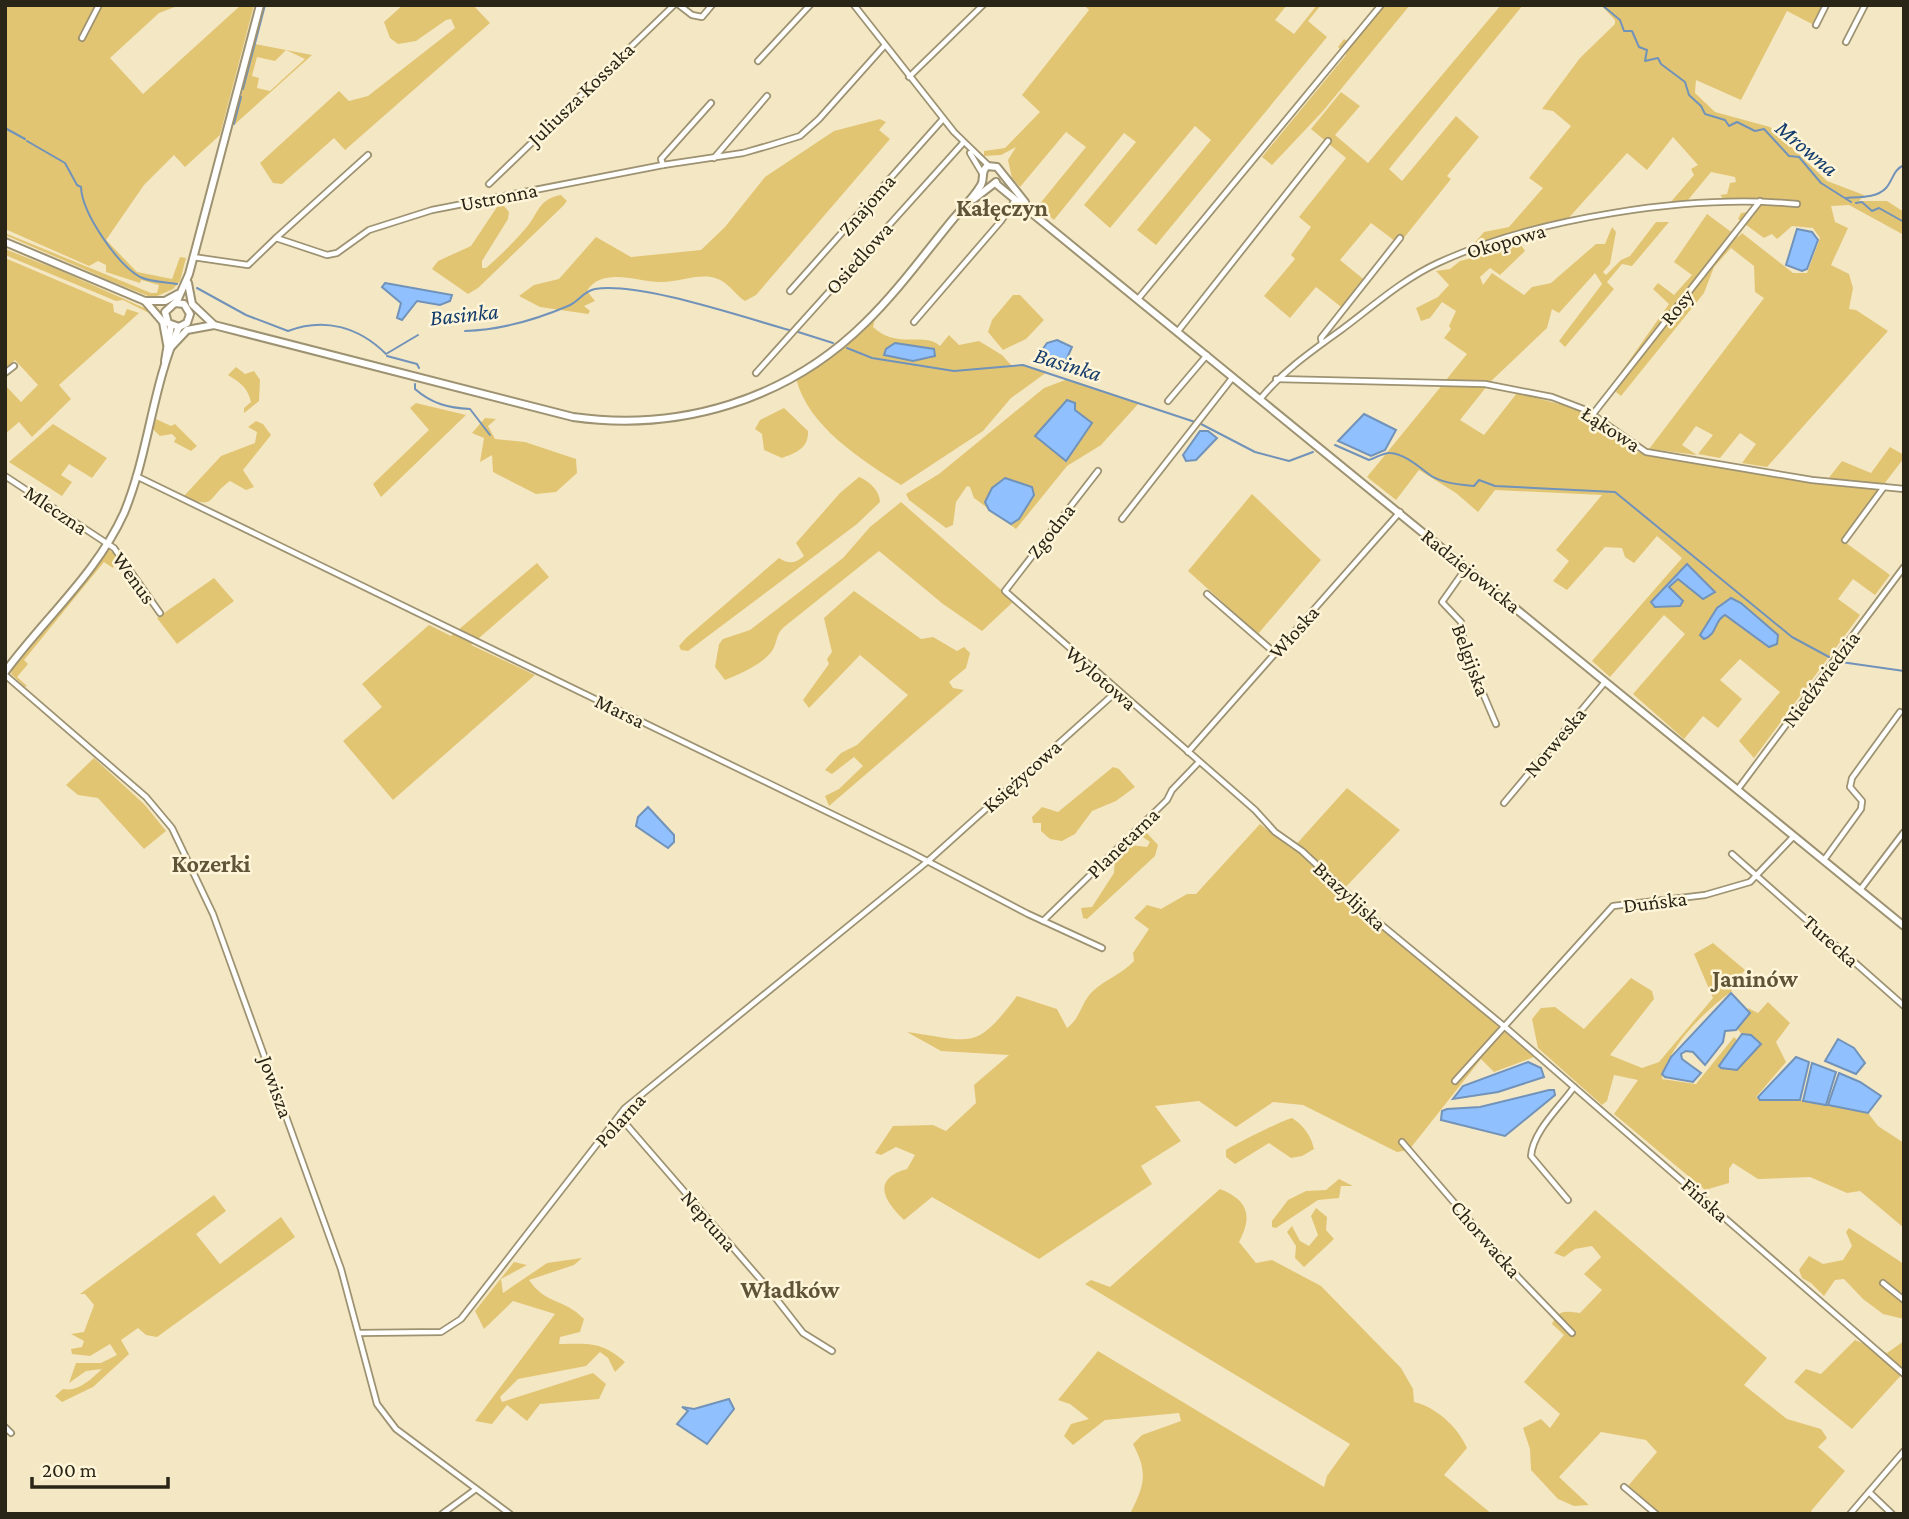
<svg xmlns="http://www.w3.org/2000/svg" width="1909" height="1519" viewBox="0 0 1909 1519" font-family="'Crimson Pro',serif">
	<rect width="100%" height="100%" fill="#f4e7c4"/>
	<g fill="#e2c573" fill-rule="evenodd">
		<path d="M5,5H180L159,13L110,58L143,94L241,5H254L220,135L185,167L174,155L144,185L106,240L137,272L172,279L180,257L186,258L180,281L173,289L153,298L5,239L109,280L5,235V233L151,293H157L159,285L141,280L140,283L106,272V265L98,261L89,266L5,229Z"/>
		<path d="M403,5H473L490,23L345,150L334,138L282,184L273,183L260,163L339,91L349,101L368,96L455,28L451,19L446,20L416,41L398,44L390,38L384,22Z"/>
		<path d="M1084,5H1287L1275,20L1294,34L1317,5H1321L1308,21L1327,37L1156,245L1137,230L1211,140L1195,126L1110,228L1084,205L1136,142L1124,133L1054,220L1038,206L1086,147L1066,132L1020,187L1012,178L1008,160L1016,147L1001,155L984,156V151L1005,148L1040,112L1022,95L1089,10Z"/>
		<path d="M1377,5H1410L1323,111L1272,165L1262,157L1346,55L1338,47L1344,39L1347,41Z"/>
		<path d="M1501,5H1523L1389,169L1402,181L1456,116L1479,137L1447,176L1451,179L1399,244L1371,223L1340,260L1367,282L1345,310L1316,287L1290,318L1264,296L1295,259L1291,255L1311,227L1299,217L1346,158L1311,129L1341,92L1360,106L1335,135L1368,163Z"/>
		<path d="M1601,5H1822L1812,24L1787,11L1741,100L1696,80L1695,93L1715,112L1770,127L1827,181L1864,195L1859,201H1887L1904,212V235L1849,205L1831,206L1835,222L1848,228L1831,265L1849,274L1853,288L1849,309L1856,310L1888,331L1767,467L1742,463L1756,444L1740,433L1720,458L1698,454L1713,435L1696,426L1682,445L1697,455L1649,449L1764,298L1755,292L1754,266L1731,248L1714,267L1704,293L1621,396L1616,392L1619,375L1669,304L1653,289L1658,283L1674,295L1692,275L1674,262L1707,214L1738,237L1742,233L1793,273H1807L1820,238L1813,228L1792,226L1777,239L1772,234L1764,238L1738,219L1741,213L1748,212L1752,206L1741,198H1723L1720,195L1727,194L1730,183L1736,182L1735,177L1711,172L1688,200L1669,204L1694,175L1691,169L1698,165L1673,137L1647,170L1627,153L1565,222L1516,232L1471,247L1484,232L1509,227L1543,188L1529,178L1571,126L1553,111L1542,109L1580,58L1615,24V20Z"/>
		<path d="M255,44L312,55L234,125V124ZM286,50L305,59L270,91L257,88L259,78L252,76L257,57L275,61Z"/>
		<path d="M880,119L886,122L879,130L890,139L756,295L745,301C734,294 729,282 715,278C698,273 677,283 660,282C638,282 602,266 587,291L595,301L584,306L590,311L588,314L540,307L519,296L534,285L559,279L596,237L631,257L701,250L725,227L765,177L834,131Z"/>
		<path d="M561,195L567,201L563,206L478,288L468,294L432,269L438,261L471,246L497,207L504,206L509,212L508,219L482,261V268H486C500,256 514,242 526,228C539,213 538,199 561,195Z"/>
		<path d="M1656,222H1669L1632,266L1622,264L1607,282L1614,289L1565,347L1559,341L1602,284L1595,273L1559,313L1552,309L1547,328L1489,383L1446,380L1467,354L1444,338L1451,329L1449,326L1456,311L1442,302L1430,318L1421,321L1416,308L1438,297L1449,285L1436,271L1450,269L1460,261L1521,245L1525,251L1500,275L1490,268L1480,277L1483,285L1492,273L1524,295L1532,287L1551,283L1596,244H1605L1612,227L1616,232L1610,264L1603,272L1606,275L1621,260L1630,256Z"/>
		<path d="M5,246L151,311L149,313L123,300L116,301L5,255V249L53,268Z"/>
		<path d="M5,258L113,304L114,312L124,316L127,309L139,313L59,385L71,399L32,437L19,422L5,434V385L21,402L38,385L15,360L5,369Z"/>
		<path d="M1013,295H1020L1044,320L1026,339L1003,350L988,332L992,320Z"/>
		<path d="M875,319L873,327C897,350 924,331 940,346L949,335L959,345L979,341L1002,355L1012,366L1023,365L1047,372L1011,398L983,431L901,485C862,460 807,426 796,378Z"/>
		<path d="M236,367L245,374L254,371L260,380L259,401L244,413V408L251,402C247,386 240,383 228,375Z"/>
		<path d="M1068,379L1139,403L1101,445L1067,466L1016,529L974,498L970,487L967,486L956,502L953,525L946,528L909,500L906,494L939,474L1044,388Z"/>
		<path d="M1443,384L1487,386L1460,420L1484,435L1517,393L1571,407L1592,417L1637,452L1810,481L1879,489L1842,540L1890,575L1875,595L1853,579L1838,599L1860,615L1754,758L1739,741L1780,692L1740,659L1720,680L1742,699L1718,728L1703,716L1684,739L1633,694L1685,634L1664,615L1610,677L1592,661L1682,558L1657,536L1634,563L1625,557L1622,548L1605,547L1567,590L1553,581L1569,561L1556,550L1602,495L1495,490L1478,512L1456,493L1419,470L1396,500L1367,477Z"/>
		<path d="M416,403L466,415L381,497L373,484L429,430L410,408Z"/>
		<path d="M784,408L808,431C809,448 796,453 782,458L764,450L762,434L755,429L760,420Z"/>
		<path d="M485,418L496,419L488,426L495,439L525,442L576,459L577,473L556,492L536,494L493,472L492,455L480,462L484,438L472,433Z"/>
		<path d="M156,419L171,426L175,424L197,446L191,451L174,442L176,438L172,434L160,436L153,429Z"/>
		<path d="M256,421L263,424L271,435L243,470L254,487L246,490L230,481C207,497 216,511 184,496L221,456L255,443L257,432L248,427Z"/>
		<path d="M53,424L107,458L92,478L69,464L61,475L72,482L62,496L9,462Z"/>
		<path d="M1890,447L1904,455V458L1884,484L1828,479L1842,461L1871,473Z"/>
		<path d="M859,477C869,481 880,491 880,502L857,524L688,651L681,650L679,646L686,638L779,558C788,564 795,564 804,556L796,543L840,493Z"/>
		<path d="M1252,494L1321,560L1258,634L1188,571Z"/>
		<path d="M901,502L1014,601L982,631L943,604L879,551L784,627C775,635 778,642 772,651C763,664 739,675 725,680L715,667L719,644L723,639L750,630L802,590L843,558L870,527Z"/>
		<path d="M108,549L117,556L113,568L104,562L24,660L28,664L17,677L27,686L25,687L11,674L14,665Z"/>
		<path d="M537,563L549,577L471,645L535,675L393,800L343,741L382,707L362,684L429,625L451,636Z"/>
		<path d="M214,578L234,601L177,644L157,618Z"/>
		<path d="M854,591L921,639L933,637L957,651L964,647L970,653L966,668L949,682L953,688L964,690L829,806L825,796L839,789L863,766L854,757L832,774L825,770L841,753L857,745L908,695L860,655L809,708L803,700L829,664L827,659L832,652L824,618Z"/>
		<path d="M94,758L145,805L166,831L144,849L98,798L78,795L66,785Z"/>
		<path d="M1113,767L1119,769L1135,787L1116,801L1092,811L1075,834L1062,841L1050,839L1041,831V823H1033L1032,817L1042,807L1058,812Z"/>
		<path d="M1347,788L1400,830L1341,892L1534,1057L1494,1072L1481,1059L1409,1150L1397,1152L1303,1105L1273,1102L1236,1127L1199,1101L1155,1106L1181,1141L1141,1166L1152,1184L1039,1259L932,1197L904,1220C884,1201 871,1179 907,1169L915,1155L896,1147L881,1155L875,1153L893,1126L933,1125L946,1131L976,1103L974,1085L1009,1055L941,1051L907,1032C972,1041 975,1052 1017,996L1057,1009L1067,1028C1081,1018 1081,1002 1093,991C1106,979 1122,974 1134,961L1133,953L1149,929L1134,918L1147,905L1161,909L1187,894H1196L1260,824L1292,849Z"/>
		<path d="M1145,831L1158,845L1155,856L1087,919L1083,918L1081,908L1092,907L1114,873L1115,856L1130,845L1147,847L1150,842L1140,835Z"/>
		<path d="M1713,943L1745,970L1730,988L1732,991C1705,1011 1669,1045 1662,1079L1696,1084L1734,1037L1737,1040L1727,1054L1751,1035L1742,1034L1737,1029L1749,1013L1748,1008L1758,1013L1768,1002L1790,1023L1776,1042L1786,1062L1756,1097L1760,1100H1800L1868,1113L1878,1126L1904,1143V1228L1860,1191L1847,1193L1810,1177L1758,1179L1733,1163L1729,1169V1183L1705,1190L1614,1114L1638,1080L1614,1075L1607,1101L1602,1105L1538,1048L1532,1019L1541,1008L1555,1007L1584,1029L1631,978L1652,991L1654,999L1610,1055L1642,1068L1659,1062L1713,998L1694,954Z"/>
		<path d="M1292,1118C1303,1125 1311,1135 1314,1149L1302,1156L1291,1158L1269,1143L1235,1164L1226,1157V1150C1233,1145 1285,1119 1292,1118Z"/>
		<path d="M1339,1179L1353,1186H1341L1339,1198L1318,1200L1276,1228L1272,1227V1221L1288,1200L1306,1191L1326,1190Z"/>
		<path d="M1220,1189C1248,1200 1253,1216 1239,1242L1256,1263L1272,1260L1321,1286L1401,1368L1413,1389L1414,1402C1436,1407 1458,1427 1467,1448L1444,1475L1492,1514H1130C1145,1484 1148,1473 1133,1444L1142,1435L1181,1421L1179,1413L1105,1420L1073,1445L1064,1436L1071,1424L1089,1419L1070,1404L1058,1400L1098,1351L1324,1487L1327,1476L1350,1444L1085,1284L1091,1280L1110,1287Z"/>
		<path d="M214,1195L226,1211L196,1234L220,1264L281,1217L295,1237L157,1337L146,1335L138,1328L121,1340L129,1354L93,1387L62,1402L55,1396L63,1389C79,1392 91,1379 102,1369L86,1371L69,1383L76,1363H101L117,1355L110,1344L90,1356L72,1354L71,1349L82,1347L84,1341L71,1334L84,1332L94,1305L85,1294H80Z"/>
		<path d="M1316,1208L1327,1217L1326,1230L1334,1239L1304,1267L1295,1258L1296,1246L1287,1232L1292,1226L1300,1241L1309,1246L1318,1235L1311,1216Z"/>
		<path d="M1595,1210L1767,1358L1744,1385L1787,1419L1821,1429L1827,1438L1818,1447L1845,1471L1811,1511L1814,1514H1660L1628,1486L1657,1452L1646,1440L1601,1432L1559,1477L1589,1505L1574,1506L1558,1499L1531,1470L1530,1449L1523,1428L1541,1419L1550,1428L1560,1414L1524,1382L1564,1335L1552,1324C1558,1309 1566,1311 1580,1313L1602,1290L1584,1274L1601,1257L1592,1246L1575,1249L1564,1257L1554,1253Z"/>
		<path d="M1849,1228L1904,1264V1319L1883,1314L1863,1299L1844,1279L1835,1280L1824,1296L1811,1283L1802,1278L1799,1270L1809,1256L1823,1264L1843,1260L1852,1246L1846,1232Z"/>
		<path d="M582,1258L574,1265L529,1280C546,1305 564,1298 584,1319L580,1332L560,1337L559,1344C589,1344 601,1341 625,1362L615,1372L608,1358L600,1352L586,1366L518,1379L500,1397L502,1402L593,1373L606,1384L599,1399L540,1404L527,1421L507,1405L492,1424L475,1421L555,1314L513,1301L484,1329L475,1311L514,1262L527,1265L501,1279L503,1293L547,1263Z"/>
		<path d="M1855,1340L1887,1353L1904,1341V1372L1852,1429L1794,1382L1806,1369L1821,1374Z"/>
	</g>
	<g fill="#90c1fe" stroke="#7192b9" stroke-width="2">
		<path d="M1797,229L1812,232L1818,240L1807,269L1802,271L1786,265Z"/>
		<path d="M385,283L452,295L450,301L440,305L417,301L402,320L397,318L401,303L382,287Z"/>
		<path d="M1057,340L1072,347L1063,367L1057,368L1035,360L1047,343Z"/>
		<path d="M895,343L934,349L935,356L913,361L884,355L886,349Z"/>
		<path d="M1067,400L1075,403V410L1092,423L1066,461L1035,436Z"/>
		<path d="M1364,414L1396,430L1385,450L1371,456L1338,441Z"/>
		<path d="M1200,431H1208L1217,438L1196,460L1186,461L1183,455Z"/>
		<path d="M1005,478L1032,487L1034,495L1019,519L1011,524L989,510L985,502L992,488Z"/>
		<path d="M1687,564L1715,592L1703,599L1678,579L1669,587L1683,601L1680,606L1655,607L1651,602Z"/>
		<path d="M1731,598L1741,603L1778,635L1777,644L1769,647L1725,615C1714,620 1718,634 1704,639L1700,635L1717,608Z"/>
		<path d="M648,807L674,835V842L668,848L636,826L638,817Z"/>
		<path d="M1731,993L1750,1013L1736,1030L1725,1031L1723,1042L1705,1065L1693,1052L1686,1051L1681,1054L1682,1059L1701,1073L1693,1082L1665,1077L1662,1074L1671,1057Z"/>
		<path d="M1742,1034L1751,1035L1761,1044L1737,1070L1721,1068L1719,1066Z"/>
		<path d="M1838,1039L1854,1048L1865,1063L1856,1074L1825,1061Z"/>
		<path d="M1796,1057L1809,1062L1800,1100H1760L1758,1097Z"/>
		<path d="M1528,1062L1541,1068L1544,1077L1498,1092L1453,1099L1463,1086Z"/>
		<path d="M1812,1063L1836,1072L1826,1105L1803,1101Z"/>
		<path d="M1839,1073L1860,1082L1881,1096L1868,1113L1828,1105Z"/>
		<path d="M1549,1090H1554L1555,1095L1505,1136L1441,1120L1442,1111L1447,1109L1480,1107Z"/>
		<path d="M729,1399L734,1409L707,1444L677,1424L688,1411L682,1407L694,1409Z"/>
	</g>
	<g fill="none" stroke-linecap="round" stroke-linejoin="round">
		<g stroke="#7192b9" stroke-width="2">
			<path d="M1602,5L1620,20L1624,31H1632L1639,47L1647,50L1645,61L1658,58L1661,64L1685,82L1689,95L1701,106L1705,114L1725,120L1729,126L1737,122L1755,131L1764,129L1789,156L1799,157L1821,183L1851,202"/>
			<path d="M243,89L265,5"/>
			<path d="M234,124L241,97"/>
			<path d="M5,128L25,139"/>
			<path d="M27,141L65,163L77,185L81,187C82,213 117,264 140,277C150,282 166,282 177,284"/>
			<path d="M1846,198C1859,197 1877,198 1886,188C1893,180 1893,170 1904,165"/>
			<path d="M1856,203L1862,202L1872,211L1879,208L1904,222"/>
			<path d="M197,288L246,315L288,331C324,317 359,327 386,354L418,335"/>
			<path d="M465,331C501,330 535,320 568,306C579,302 583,291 595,289C640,282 742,317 789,330"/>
			<path d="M795,331L833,343"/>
			<path d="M847,348L872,358L954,371L1023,365L1195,422"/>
			<path d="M387,356L417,364L419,368"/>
			<path d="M415,384V389C432,404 449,408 470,409L490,435"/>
			<path d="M1201,424L1255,452L1289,461L1313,452"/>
			<path d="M1335,445L1369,460C1376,458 1384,452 1390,453C1405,454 1419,467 1430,475C1441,483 1461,485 1474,486L1479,480L1495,486L1615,492L1792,637L1829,657"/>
			<path d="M1841,662L1904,671"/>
		</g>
		<defs>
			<g id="minor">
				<path d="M679,5L692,15L702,17L712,5"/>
				<path d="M854,5L954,132L988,165"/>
				<path d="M1816,25L1826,5"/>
				<path d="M82,38L99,5"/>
				<path d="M1846,42L1865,5"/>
				<path d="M758,61L810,5"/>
				<path d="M909,77L983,5"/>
				<path d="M970,153L982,173"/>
				<path d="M714,158L767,96"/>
				<path d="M663,165L661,159L711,103"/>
				<path d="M489,184L674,5"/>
				<path d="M276,238L368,155"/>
				<path d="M193,257L248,265L276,238L327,255L337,253L369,230L432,210L663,165L743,153L771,145L800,136L819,119L885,45"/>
				<path d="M790,291L943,119"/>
				<path d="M1138,299L1381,5"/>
				<path d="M914,322L1001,221L1015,200"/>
				<path d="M1178,331L1328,141"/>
				<path d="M1322,343L1321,338L1400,238"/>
				<path d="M5,373L14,366"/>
				<path d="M756,373L963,143"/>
				<path d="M1276,379L1485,384L1552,397L1586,410L1646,452L1812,480L1904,489"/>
				<path d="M1261,398C1284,370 1312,351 1341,330C1372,307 1403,279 1438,263C1535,218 1690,194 1797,204"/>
				<path d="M1168,401L1207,355"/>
				<path d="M1593,414L1760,201"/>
				<path d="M1098,471L1005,591L1255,810L1275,832L1302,851L1378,922L1505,1027L1904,1374"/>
				<path d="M5,476L114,548L160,613"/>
				<path d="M136,476L910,852L1028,914L1102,948"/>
				<path d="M1122,519L1233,377"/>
				<path d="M1845,540L1884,487"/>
				<path d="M1466,568L1442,602L1461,622L1465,651L1496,724"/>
				<path d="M1207,594L1275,653"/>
				<path d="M5,675L146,797L172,828L213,914L341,1269L377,1404L396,1429L510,1514"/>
				<path d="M1188,752L1400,512"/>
				<path d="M1738,789L1904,567"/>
				<path d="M1504,803L1605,682"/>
				<path d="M1732,854L1904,1006"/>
				<path d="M1824,860L1861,809L1862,801L1850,787L1852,778L1900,712"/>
				<path d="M1860,890L1904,832"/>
				<path d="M1043,921L1167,800L1172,790L1199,762"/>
				<path d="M1455,1081L1613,906L1705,895L1750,882L1794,836"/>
				<path d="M619,1116L767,1287L803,1333L832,1351"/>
				<path d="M1402,1142L1519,1278L1572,1333"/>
				<path d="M1568,1200L1531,1156C1533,1131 1560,1107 1574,1087"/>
				<path d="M1883,1283L1904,1300"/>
				<path d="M359,1333L441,1332L461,1319L625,1108L928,861L1116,692"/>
				<path d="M5,1427L11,1433"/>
				<path d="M1624,1487L1656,1514"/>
				<path d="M1869,1492L1892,1514"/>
				<path d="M442,1514L476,1489"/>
				<path d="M1850,1514L1904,1451"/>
			</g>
			<g id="major">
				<path d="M995,183L1904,926"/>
				<path d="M974,199L996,182"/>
				<path d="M5,242L145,301H165L178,294"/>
				<path d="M188,283L192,304L213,324"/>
				<path d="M145,301L163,322L167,344"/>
				<path d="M175,303L184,304L190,314L187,323L179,327L168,323L165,312L177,301L189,274L260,5"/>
				<path d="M172,346L187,330L214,325L573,417C680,432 787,400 865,323C898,291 925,253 954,218C963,208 974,197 981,185C985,178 980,173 987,166L997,167L1025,202"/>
				<path d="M165,361L171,325"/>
				<path d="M5,672C44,619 97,573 124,513C149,453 152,386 179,327"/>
			</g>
		</defs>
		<use href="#minor" stroke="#9d9271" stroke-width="8"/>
		<use href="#major" stroke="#9d9271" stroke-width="10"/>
		<use href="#minor" stroke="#fff" stroke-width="4.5"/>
		<use href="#major" stroke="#fff" stroke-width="6"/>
	</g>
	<g text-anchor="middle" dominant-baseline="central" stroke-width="5" stroke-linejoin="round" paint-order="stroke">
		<g font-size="21" fill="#292517" stroke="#fff5d9">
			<text transform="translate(581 94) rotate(-44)">Juliusza Kossaka</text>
			<text transform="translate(499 197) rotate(-11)">Ustronna</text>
			<text transform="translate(867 205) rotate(-49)">Znajoma</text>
			<text transform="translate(1506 241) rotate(-16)">Okopowa</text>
			<text transform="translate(859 258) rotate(-48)">Osiedlowa</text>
			<text transform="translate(1677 307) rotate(-51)">Rosy</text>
			<text transform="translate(1611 429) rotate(33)">Łąkowa</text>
			<text transform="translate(56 510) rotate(34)">Mleczna</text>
			<text transform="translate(1051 531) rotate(-52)">Zgodna</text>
			<text transform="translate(1471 571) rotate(39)">Radziejowicka</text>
			<text transform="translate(134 578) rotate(54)">Wenus</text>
			<text transform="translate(1294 632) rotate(-48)">Włoska</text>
			<text transform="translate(1471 660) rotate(70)">Belgijska</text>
			<text transform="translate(1101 678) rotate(41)">Wylotowa</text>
			<text transform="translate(1821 679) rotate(-53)">Niedźwiedzia</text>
			<text transform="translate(620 711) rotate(26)">Marsa</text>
			<text transform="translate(1555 742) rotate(-50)">Norweska</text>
			<text transform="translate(1022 776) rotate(-42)">Księżycowa</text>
			<text transform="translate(1123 843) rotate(-44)">Planetarna</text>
			<text transform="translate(1350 896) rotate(43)">Brazylijska</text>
			<text transform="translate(1655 902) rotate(-7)">Duńska</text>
			<text transform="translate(1831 941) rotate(42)">Turecka</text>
			<text transform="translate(276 1087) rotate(70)">Jowisza</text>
			<text transform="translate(620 1120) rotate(-48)">Polarna</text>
			<text transform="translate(1705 1200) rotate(41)">Fińska</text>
			<text transform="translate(709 1221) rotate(49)">Neptuna</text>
			<text transform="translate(1486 1239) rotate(49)">Chorwacka</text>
		</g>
		<g font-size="23" font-style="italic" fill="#133c6c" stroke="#fff5d9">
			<text transform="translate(1807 148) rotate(40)">Mrowna</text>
			<text transform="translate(464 314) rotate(-6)">Basinka</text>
			<text transform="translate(1068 364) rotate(17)">Basinka</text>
		</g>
		<g font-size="24" font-weight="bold" fill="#5f5436" stroke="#fff5d9">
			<text x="1002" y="207">Kałęczyn</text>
			<text x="211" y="863">Kozerki</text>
			<text x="1755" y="978">Janinów</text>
			<text x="790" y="1289">Władków</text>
		</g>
	</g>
	<rect width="1909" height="1519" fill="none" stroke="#292517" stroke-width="14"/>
	<path d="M32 1477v10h136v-10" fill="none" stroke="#292517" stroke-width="3.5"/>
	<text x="42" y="1477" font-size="21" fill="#292517" stroke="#fff5d9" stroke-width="5" paint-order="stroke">200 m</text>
</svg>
